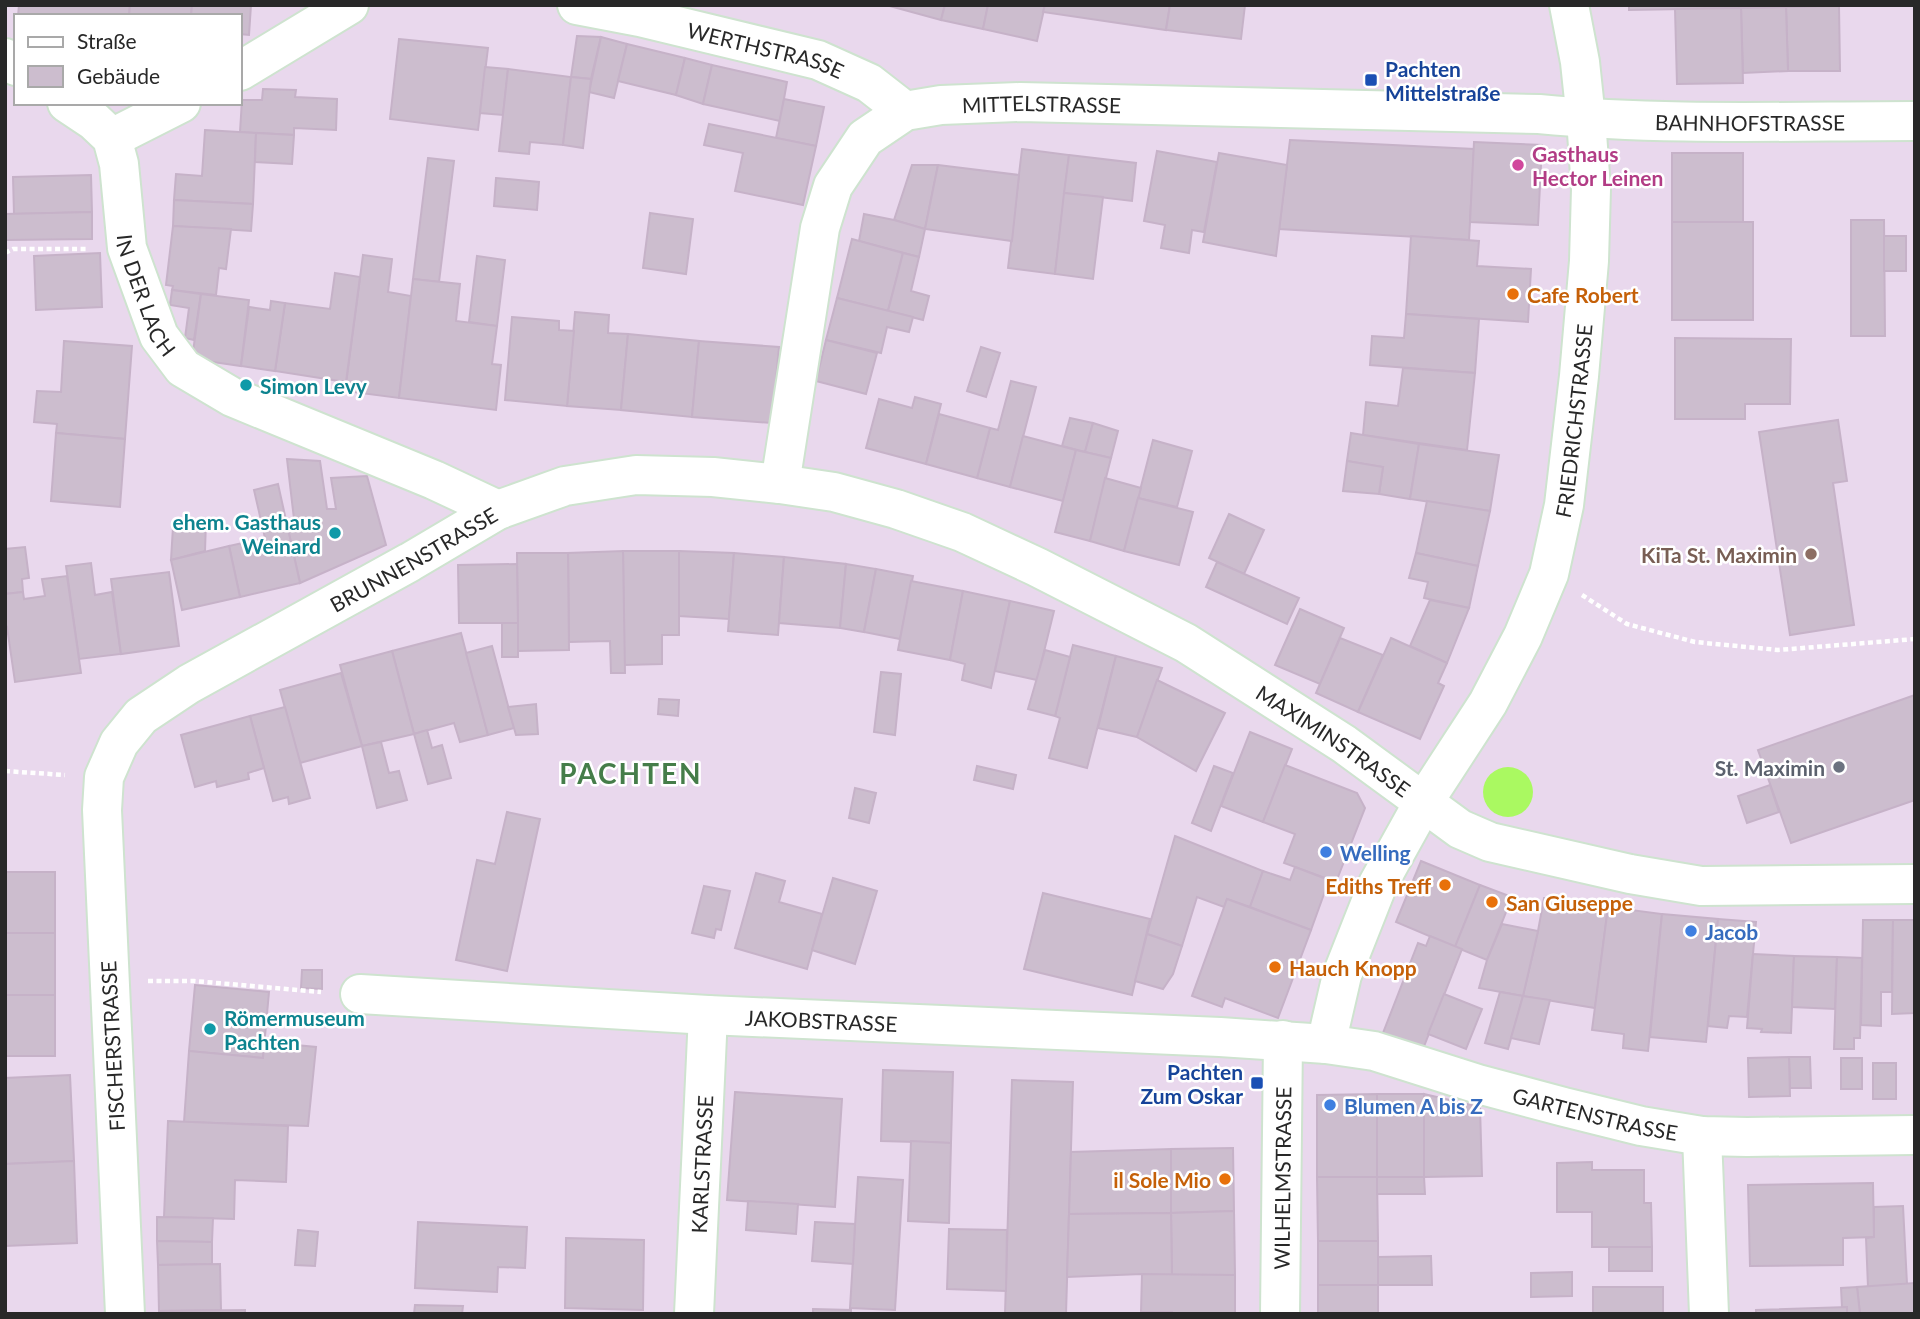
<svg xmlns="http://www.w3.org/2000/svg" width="1920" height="1319" viewBox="0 0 1920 1319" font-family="Lato,sans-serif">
	<rect width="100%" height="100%" fill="#e9d8ed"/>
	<circle fill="#aaf961" cx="1508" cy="792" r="25"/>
	<g fill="#ccbdce" stroke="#c6b2c8" stroke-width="2">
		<path d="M19,5H130L129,16H18Z"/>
		<path d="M130,5H192L191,16H129Z"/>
		<path d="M192,5H251L249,35L240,34V16H191Z"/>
		<path d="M886,5H945L941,20Z"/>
		<path d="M945,5H988L983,29L941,20Z"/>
		<path d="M988,5H1045L1037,41L983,29Z"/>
		<path d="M1045,5H1170L1166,30L1043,12Z"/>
		<path d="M1170,5H1245L1241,39L1166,30Z"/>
		<path d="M1629,5H1741V8L1629,10Z"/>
		<rect x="1741" y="5" width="33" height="3"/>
		<path d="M1839,6L1840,71H1788L1786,7Z"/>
		<path d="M1786,7L1788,71L1743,73L1741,8Z"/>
		<path d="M1741,8L1743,83L1677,84L1675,9Z"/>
		<path d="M577,36L601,37L591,79L571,77Z"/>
		<path d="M601,37L627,44L614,98L589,92Z"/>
		<path d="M399,39L488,48L478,130L390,119Z"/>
		<path d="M627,44L685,58L676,95L618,81Z"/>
		<path d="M685,58L712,65L703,104L676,95Z"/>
		<path d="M712,65L787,82L780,121L703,104Z"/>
		<path d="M485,67L508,69L503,115L480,113Z"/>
		<path d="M508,69L571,77L563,145L530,142L529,154L499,151Z"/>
		<path d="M571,77L591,79L583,148L563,145Z"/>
		<path d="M263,89L296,90L295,97L337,99L336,130L294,128V135L240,132L242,100H262Z"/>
		<path d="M784,99L824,107L816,146L776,138Z"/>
		<path d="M709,124L816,146L803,205L735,191L743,153L704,145Z"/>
		<path d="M205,130L256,133L253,204L174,200L176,174L202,176Z"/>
		<path d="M256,133L294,135L292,164L255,162Z"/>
		<path d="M1290,140L1474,149L1469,240L1279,229Z"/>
		<path d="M1474,142L1542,145L1538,225L1470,222Z"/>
		<path d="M1022,149L1069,155L1055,274L1008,268Z"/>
		<path d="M1157,151L1217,162L1204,232L1192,230L1189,253L1161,248L1165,225L1144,221Z"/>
		<path d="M1219,153L1287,165L1276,256L1203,242Z"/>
		<rect x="1672" y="153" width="71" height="69"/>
		<path d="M1069,155L1136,163L1132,201L1064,193Z"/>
		<path d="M428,158L454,161L439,282L413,279Z"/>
		<path d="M912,165H938L925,229L894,220Z"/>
		<path d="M938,165L1019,175L1012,241L925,229Z"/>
		<path d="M91,175L92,212L14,214L13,177Z"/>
		<path d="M496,178L539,182L537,210L494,206Z"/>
		<path d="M1064,193L1103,197L1093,279L1055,274Z"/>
		<path d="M174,200L253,204L251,231L173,226Z"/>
		<path d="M92,212V239L5,240V214Z"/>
		<path d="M650,213L693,219L686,274L643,268Z"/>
		<path d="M864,214L894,220L925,229L919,257L859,241Z"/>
		<path d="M1851,220H1884L1885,336H1851Z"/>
		<rect x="1672" y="222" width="81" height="98"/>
		<path d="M173,226L231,229L226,269L219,268L216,295L172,290L173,286L166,285Z"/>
		<path d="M1411,236L1479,241L1477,266L1531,269L1528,322L1406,314Z"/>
		<rect x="1884" y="236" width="22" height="35"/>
		<path d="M852,239L903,253L888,311L837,298Z"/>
		<path d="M100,253L102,307L36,310L34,256Z"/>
		<path d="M903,253L919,257L911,291L929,296L923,320L888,311Z"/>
		<path d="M363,255L392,259L388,292L411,296L399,398L345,391Z"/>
		<path d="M477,256L505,260L497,326L469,322Z"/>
		<path d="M335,273L360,277L346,382L275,371L285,303L330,309Z"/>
		<path d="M413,279L460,284L456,321L497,326L492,364L501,365L496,410L399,398Z"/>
		<path d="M172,290L201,294L194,340L185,338L189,308L170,305Z"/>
		<path d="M201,294L249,300L241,366L192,359Z"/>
		<path d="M837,298L913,317L909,332L887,327L881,353L826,340Z"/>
		<path d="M271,301L285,303L275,371L241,366L249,307L270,310Z"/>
		<path d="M575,312L609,315L608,333L628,334L621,410L567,406Z"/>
		<path d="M1406,314L1479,319L1475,373L1370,365L1372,336L1404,338Z"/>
		<path d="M512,317L559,321V330L574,331L567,406L505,400Z"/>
		<path d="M628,334L699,341L692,417L621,410Z"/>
		<path d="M1675,338L1791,339L1790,404H1745V419H1675Z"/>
		<path d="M826,340L877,353L866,394L816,381Z"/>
		<path d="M64,341L132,346L125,439L56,433L57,424L34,422L37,391L61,392Z"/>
		<path d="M699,341L779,347L772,423L692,417Z"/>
		<path d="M981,347L1000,353L986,397L967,391Z"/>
		<path d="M1403,368L1475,373L1467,450L1363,435L1366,402L1398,406Z"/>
		<path d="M1011,381L1036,387L1010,487L977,478L990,428L998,430Z"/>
		<path d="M915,397L941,404L926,464L866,448L879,399L912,408Z"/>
		<path d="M939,414L990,428L977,478L926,464Z"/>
		<path d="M1070,418L1093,423L1085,452L1062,446Z"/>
		<path d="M1838,420L1847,481L1833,483L1854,625L1790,635L1759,432Z"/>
		<path d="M1093,423L1118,431L1111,458L1085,452Z"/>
		<path d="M56,433L125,439L120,507L51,501Z"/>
		<path d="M1351,433L1419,444L1410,499L1379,494L1383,467L1347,461Z"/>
		<path d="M1023,436L1076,450L1063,501L1010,487Z"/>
		<path d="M1153,440L1192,451L1177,507L1138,498Z"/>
		<path d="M1419,444L1499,455L1490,511L1410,499Z"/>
		<path d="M1076,450L1111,458L1090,541L1055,532Z"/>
		<path d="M287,459L320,461L327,509H336L331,478L367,476L386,545L300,583L286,521L294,519Z"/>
		<path d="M1347,461L1383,467L1379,494L1343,491Z"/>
		<path d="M1105,478L1141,488L1124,551L1090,541Z"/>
		<path d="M278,484L300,583L240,597L229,546L265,538L254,490Z"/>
		<path d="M1138,498L1193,512L1179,565L1124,551Z"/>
		<path d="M1427,501L1490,511L1478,566L1416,553Z"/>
		<path d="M1229,514L1264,530L1244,574L1209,558Z"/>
		<path d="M206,521L205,551L171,560L173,527Z"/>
		<path d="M229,546L240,597L182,610L171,560Z"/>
		<path d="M25,547L29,578L22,579L23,592L5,594V549Z"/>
		<path d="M623,551H679V635H662V664L624,665Z"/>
		<path d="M623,551L625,673H611L610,641L569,642L568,553Z"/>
		<path d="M679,551L734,553L729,619L679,616Z"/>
		<path d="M517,553H568L569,650L518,651Z"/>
		<path d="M734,553L784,557L778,635L728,631Z"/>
		<path d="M1416,553L1478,566L1469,608L1424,598L1428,582L1409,578Z"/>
		<path d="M784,557L846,564L840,628L779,623Z"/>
		<path d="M1217,562L1299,598L1287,624L1206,587Z"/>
		<path d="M91,563L95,595L112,592L121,654L79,659L66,566Z"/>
		<path d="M517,564L518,623H459L458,565Z"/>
		<path d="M846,564L876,569L864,632L840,628Z"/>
		<path d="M876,569L913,576L900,639L864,632Z"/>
		<path d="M169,572L179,646L121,654L111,579Z"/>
		<path d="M67,576L81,673L15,682L7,627L5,628V594L23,592L24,599L45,596L42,579Z"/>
		<path d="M911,581L963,591L950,660L898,650Z"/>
		<path d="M963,591L1010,601L991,688L962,680L965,664L950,660Z"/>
		<path d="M1430,600L1469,608L1447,663L1410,646Z"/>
		<path d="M1010,601L1054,611L1037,680L995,671Z"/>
		<path d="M1300,609L1344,628L1320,684L1275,665Z"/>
		<rect x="502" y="623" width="16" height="34"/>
		<path d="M461,633L488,735L460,742L454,723L414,734L392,651Z"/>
		<path d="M1340,638L1383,655L1358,712L1316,693Z"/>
		<path d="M1391,638L1447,663L1438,683L1444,686L1420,739L1358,712Z"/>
		<path d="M1073,645L1116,656L1087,768L1049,758L1060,718L1055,716Z"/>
		<path d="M492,646L514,728L488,735L466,653Z"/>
		<path d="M1045,650L1070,657L1055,716L1028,709Z"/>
		<path d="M392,651L414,734L362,746L340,665Z"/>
		<path d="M1116,656L1162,668L1137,737L1098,728Z"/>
		<path d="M881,672L901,674L895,735L874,732Z"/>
		<path d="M341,673L362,746L300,763L280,690Z"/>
		<path d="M1157,680L1225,713L1196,771L1137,737Z"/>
		<path d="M1915,695V800L1791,843L1758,750Z"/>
		<path d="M659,699L679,700L678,716L658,714Z"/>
		<path d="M536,704L538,734L516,735L508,707Z"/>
		<path d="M285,707L310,798L289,804L288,797L273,801L250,716Z"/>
		<path d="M250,716L264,768L248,773L249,779L217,787L216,781L195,787L181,735Z"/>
		<path d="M427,730L432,748L442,745L451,778L428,784L414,734Z"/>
		<path d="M1250,732L1292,749L1263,822L1221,806Z"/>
		<path d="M381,742L389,773L399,771L407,800L377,808L362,746Z"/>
		<path d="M1285,765L1357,793L1365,808L1336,882L1284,863L1295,834L1263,822Z"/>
		<path d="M977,766L1016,775L1013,789L974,780Z"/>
		<path d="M1214,766L1233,773L1211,831L1192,823Z"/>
		<path d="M1770,785L1779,812L1747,823L1738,796Z"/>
		<path d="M855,788L876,793L869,823L849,818Z"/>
		<path d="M507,812L540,819L507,971L456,960L477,860L495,864Z"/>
		<path d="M1175,836L1263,871L1250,907L1227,899L1224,907L1197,897L1182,946L1147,934Z"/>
		<path d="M1421,861L1480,885L1455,947L1396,922Z"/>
		<path d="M1295,867L1329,880L1311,930L1250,907L1263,871L1290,880Z"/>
		<rect x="5" y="872" width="50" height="61"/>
		<path d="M756,873L785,881L779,902L822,914L807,969L735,948Z"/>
		<path d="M833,878L877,891L855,964L812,950Z"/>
		<path d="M1480,885L1512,897L1487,960L1455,947Z"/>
		<path d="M704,886L730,891L721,930L716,929L714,938L692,933Z"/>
		<path d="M1043,893L1150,919L1132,995L1024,969Z"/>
		<path d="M1544,898L1608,907L1595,1008L1523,996L1538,931Z"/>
		<path d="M1227,899L1311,930L1278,1018L1225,998L1222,1007L1192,996Z"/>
		<path d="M1608,907L1662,914L1648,1051L1623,1048L1624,1034L1592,1030Z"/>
		<path d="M1662,914L1718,919L1706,1042L1650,1037Z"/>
		<path d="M1718,919L1756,922L1747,1017L1729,1016L1727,1028L1708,1026Z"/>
		<path d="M1863,920H1893L1892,992H1881V1026L1861,1025Z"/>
		<path d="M1893,920H1915V1013L1892,1014Z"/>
		<path d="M1502,924L1538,931L1523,996L1479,988L1487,960Z"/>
		<rect x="5" y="933" width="50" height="62"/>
		<path d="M1147,934L1182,946L1173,974L1163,989L1135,981Z"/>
		<path d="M1430,936L1462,949L1423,1049L1383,1033L1418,943L1426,946Z"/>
		<path d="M1753,954L1794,956L1791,1033L1761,1032L1762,1029L1747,1028Z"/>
		<path d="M1794,956L1837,957L1835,1009L1792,1007Z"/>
		<path d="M1837,957L1862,958L1860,1038H1854V1049H1834Z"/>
		<path d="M302,970H322V989L301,988Z"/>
		<path d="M195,985L269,992L263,1058L189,1051Z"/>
		<path d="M1500,992L1523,996L1508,1049L1485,1043Z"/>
		<path d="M1444,994L1482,1009L1466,1049L1428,1034Z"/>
		<rect x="5" y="995" width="50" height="61"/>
		<path d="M1523,996L1550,1000L1539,1044L1511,1038Z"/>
		<path d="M264,1042L316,1047L308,1126L184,1122L189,1051L263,1058Z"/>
		<path d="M1789,1057H1810L1811,1088H1790Z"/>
		<path d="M1789,1057L1790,1096L1749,1097L1748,1058Z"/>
		<rect x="1841" y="1058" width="21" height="31"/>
		<rect x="1873" y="1063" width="23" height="36"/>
		<path d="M883,1070L953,1072L951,1143L881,1141Z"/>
		<path d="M70,1075L74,1161L5,1164V1078Z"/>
		<path d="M1012,1080L1073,1082L1066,1314H1005Z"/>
		<path d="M735,1092L842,1099L835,1207L727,1200Z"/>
		<path d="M1377,1094V1177H1317V1095Z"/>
		<rect x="1377" y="1094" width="47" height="83"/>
		<path d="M1424,1094L1480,1107L1482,1176L1424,1177Z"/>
		<path d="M168,1121L288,1126L286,1182L235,1180L234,1219L164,1217Z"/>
		<path d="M911,1141L951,1143L949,1223L908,1221Z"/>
		<path d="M1233,1148L1234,1211L1171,1213V1149Z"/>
		<path d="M1171,1149V1213L1069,1214L1071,1152Z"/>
		<path d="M74,1161L77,1243L5,1246V1164Z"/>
		<path d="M1592,1162V1170H1644V1203H1651L1652,1247H1592V1212H1557V1163Z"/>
		<path d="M858,1177L903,1180L895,1310L850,1308Z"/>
		<path d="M1317,1177H1377L1378,1241H1318Z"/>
		<path d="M1377,1177H1424L1425,1194H1377Z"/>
		<path d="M1873,1183L1874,1237L1843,1238V1265L1750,1266L1748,1185Z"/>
		<path d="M748,1201L798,1204L796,1234L746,1230Z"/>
		<path d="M1903,1206L1907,1284L1868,1287L1866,1238L1874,1237V1207Z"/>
		<path d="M1234,1211L1235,1275L1172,1276L1171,1213Z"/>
		<path d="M1171,1213L1172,1276L1142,1274L1067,1277L1069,1214Z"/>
		<path d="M157,1217L213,1218L212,1242L157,1241Z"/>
		<path d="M418,1222L527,1227L525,1268L498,1267L497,1292L415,1288Z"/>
		<path d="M815,1222L855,1224L853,1264L812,1261Z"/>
		<path d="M949,1229L1007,1230L1006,1291L947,1289Z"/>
		<path d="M298,1230L318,1232L315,1266L295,1265Z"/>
		<path d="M566,1238L644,1240L643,1310L565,1308Z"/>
		<path d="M157,1241L212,1242V1264L158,1265Z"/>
		<rect x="1318" y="1241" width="60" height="44"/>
		<rect x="1609" y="1247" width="43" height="24"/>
		<path d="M1431,1256L1432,1285H1378V1257Z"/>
		<path d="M220,1264L221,1310L159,1311L158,1265Z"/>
		<path d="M1572,1272V1296L1531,1297V1273Z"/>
		<path d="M1142,1274L1235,1275V1314H1172V1312H1141Z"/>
		<path d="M1915,1283V1314H1860L1857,1287Z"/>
		<rect x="1318" y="1285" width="60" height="29"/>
		<rect x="1593" y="1287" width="70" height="27"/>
		<path d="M1857,1287L1860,1314H1847V1307H1842L1841,1288Z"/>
		<path d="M415,1305L463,1306L462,1314H414Z"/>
		<path d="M1847,1307V1314H1756V1310Z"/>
		<path d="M813,1309L851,1310V1314H813Z"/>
		<path d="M245,1310V1314H159V1311Z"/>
	</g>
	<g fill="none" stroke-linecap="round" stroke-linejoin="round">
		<defs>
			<g id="street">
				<path id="s1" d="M577,5L640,17L818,60L869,83L905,111"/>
				<path d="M5,58L16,66"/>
				<path d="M240,71L349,5"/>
				<path id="s2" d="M67,103L94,121L112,138L119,164L127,248L159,336L183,368L232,397L434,480L498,510"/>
				<path d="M112,138L181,103"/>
				<path id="s3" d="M780,484L820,228L833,186L865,138L905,111L941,105L1020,102L1539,114C1664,126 1790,121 1915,121"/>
				<path id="s4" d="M360,994L708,1015L1220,1037L1326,1044L1374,1051L1478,1084L1564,1107L1641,1126L1702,1136L1747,1137L1915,1135"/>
				<path id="s5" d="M1326,1044L1342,975L1378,884L1423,803L1488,703L1523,636L1549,574L1564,505L1579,376L1589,261L1591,189L1586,119L1580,62L1569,5"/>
				<path d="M1702,1136L1709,1314"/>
				<path id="s6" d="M125,1314L102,810L104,777L119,743L141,716L189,684L410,562L498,510L565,486L636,475L713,477L780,484L834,492L896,509L962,532L1037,567L1186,643L1344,744L1460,829L1490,842L1630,874L1701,886L1915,884"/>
				<path id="s7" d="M694,1314L708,1015"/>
				<path id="s8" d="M1280,1314L1283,1040"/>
			</g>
		</defs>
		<use href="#street" stroke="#cee3cf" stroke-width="42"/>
		<g stroke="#fff" stroke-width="4.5" stroke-dasharray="5 3.5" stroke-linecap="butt">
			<path d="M5,253L13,249H87"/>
			<path d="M1582,595L1627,624L1695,642L1778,650L1915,639"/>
			<path d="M5,771L65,775"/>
			<path d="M148,981H194L321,992"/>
		</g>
		<use href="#street" stroke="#fff" stroke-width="38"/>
	</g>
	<g fill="#1a4fb4" stroke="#fff" stroke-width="2.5">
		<rect x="1364" y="73" width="14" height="14" rx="3.5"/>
		<rect x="1250" y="1076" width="14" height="14" rx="3.5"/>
	</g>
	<circle fill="#d1479c" stroke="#fff" stroke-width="2.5" cx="1518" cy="165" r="7"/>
	<g fill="#e8710a" stroke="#fff" stroke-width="2.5">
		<circle cx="1513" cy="294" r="7"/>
		<circle cx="1445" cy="885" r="7"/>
		<circle cx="1492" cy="902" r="7"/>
		<circle cx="1275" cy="967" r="7"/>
		<circle cx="1225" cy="1179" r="7"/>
	</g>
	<g fill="#0f9aa8" stroke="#fff" stroke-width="2.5">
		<circle cx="246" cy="385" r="7"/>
		<circle cx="335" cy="533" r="7"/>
		<circle cx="210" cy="1029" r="7"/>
	</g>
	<circle fill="#8d6e63" stroke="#fff" stroke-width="2.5" cx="1811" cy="554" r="7"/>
	<circle fill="#6b7280" stroke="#fff" stroke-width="2.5" cx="1839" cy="767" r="7"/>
	<g fill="#3f7fe0" stroke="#fff" stroke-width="2.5">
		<circle cx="1326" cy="852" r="7"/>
		<circle cx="1691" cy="931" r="7"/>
		<circle cx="1330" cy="1105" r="7"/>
	</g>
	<g text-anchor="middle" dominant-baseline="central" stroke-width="5" stroke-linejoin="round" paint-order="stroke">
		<g font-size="21" fill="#282828" stroke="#fff">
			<text stroke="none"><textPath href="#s1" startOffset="194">WERTHSTRASSE</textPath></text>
			<text stroke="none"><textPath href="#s3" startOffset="546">MITTELSTRASSE</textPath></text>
			<text stroke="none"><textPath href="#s3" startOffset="1255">BAHNHOFSTRASSE</textPath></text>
			<text stroke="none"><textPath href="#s2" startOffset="219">IN DER LACH</textPath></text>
			<text stroke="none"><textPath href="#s5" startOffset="679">FRIEDRICHSTRASSE</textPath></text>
			<text stroke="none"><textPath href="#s6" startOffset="924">BRUNNENSTRASSE</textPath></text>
			<text stroke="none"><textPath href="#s6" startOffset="1925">MAXIMINSTRASSE</textPath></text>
			<text stroke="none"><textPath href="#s4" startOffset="462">JAKOBSTRASSE</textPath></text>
			<text transform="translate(112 1046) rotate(-93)">FISCHERSTRASSE</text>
			<text stroke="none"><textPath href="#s4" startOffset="1246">GARTENSTRASSE</textPath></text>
			<text stroke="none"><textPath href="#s7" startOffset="150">KARLSTRASSE</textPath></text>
			<text stroke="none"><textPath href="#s8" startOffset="136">WILHELMSTRASSE</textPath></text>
		</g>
		<g font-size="21" font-weight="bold" fill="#164399" stroke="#fff" text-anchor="start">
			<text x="1385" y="68">Pachten<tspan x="1385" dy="24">Mittelstraße</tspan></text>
			<text x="1243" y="1071" text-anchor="end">Pachten<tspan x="1243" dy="24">Zum Oskar</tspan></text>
		</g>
		<g font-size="21" font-weight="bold" fill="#b23c85" stroke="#fff" text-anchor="start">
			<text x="1532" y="153">Gasthaus<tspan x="1532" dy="24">Hector Leinen</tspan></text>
		</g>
		<g font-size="21" font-weight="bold" fill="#c56008" stroke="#fff" text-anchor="start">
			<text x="1527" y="294">Cafe Robert</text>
			<text x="1431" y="885" text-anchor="end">Ediths Treff</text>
			<text x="1506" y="902">San Giuseppe</text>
			<text x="1289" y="967">Hauch Knopp</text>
			<text x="1211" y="1179" text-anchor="end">il Sole Mio</text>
		</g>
		<g font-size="21" font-weight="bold" fill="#0d838f" stroke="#fff" text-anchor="start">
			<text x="260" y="385">Simon Levy</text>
			<text x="321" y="521" text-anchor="end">ehem. Gasthaus<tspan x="321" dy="24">Weinard</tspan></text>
			<text x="224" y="1017">Römermuseum<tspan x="224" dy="24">Pachten</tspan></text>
		</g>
		<g font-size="21" font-weight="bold" fill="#785e54" stroke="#fff" text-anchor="end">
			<text x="1797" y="554">KiTa St. Maximin</text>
		</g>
		<g font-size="21" font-weight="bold" fill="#5b616d" stroke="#fff" text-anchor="end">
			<text x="1825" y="767">St. Maximin</text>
		</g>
		<g font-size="21" font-weight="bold" fill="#366cbe" stroke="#fff" text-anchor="start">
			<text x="1340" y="852">Welling</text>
			<text x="1705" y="931">Jacob</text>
			<text x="1344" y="1105">Blumen A bis Z</text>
		</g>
		<g font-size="28" font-weight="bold" letter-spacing="2" fill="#457d49" stroke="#fff">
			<text x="631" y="773">PACHTEN</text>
		</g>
	</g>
	<rect width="1920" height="1319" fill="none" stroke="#282828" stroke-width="14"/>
	<rect x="14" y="14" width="228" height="91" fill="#ffffff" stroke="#a9a9a9" stroke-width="2"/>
	<rect x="28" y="37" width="35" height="10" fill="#ffffff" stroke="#a9a9a9" stroke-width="2"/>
	<text x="77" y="49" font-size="21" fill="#282828">Straße</text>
	<rect x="28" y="66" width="35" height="21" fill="#ccbdce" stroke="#a9a9a9" stroke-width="2"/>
	<text x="77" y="84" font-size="21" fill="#282828">Gebäude</text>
</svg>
